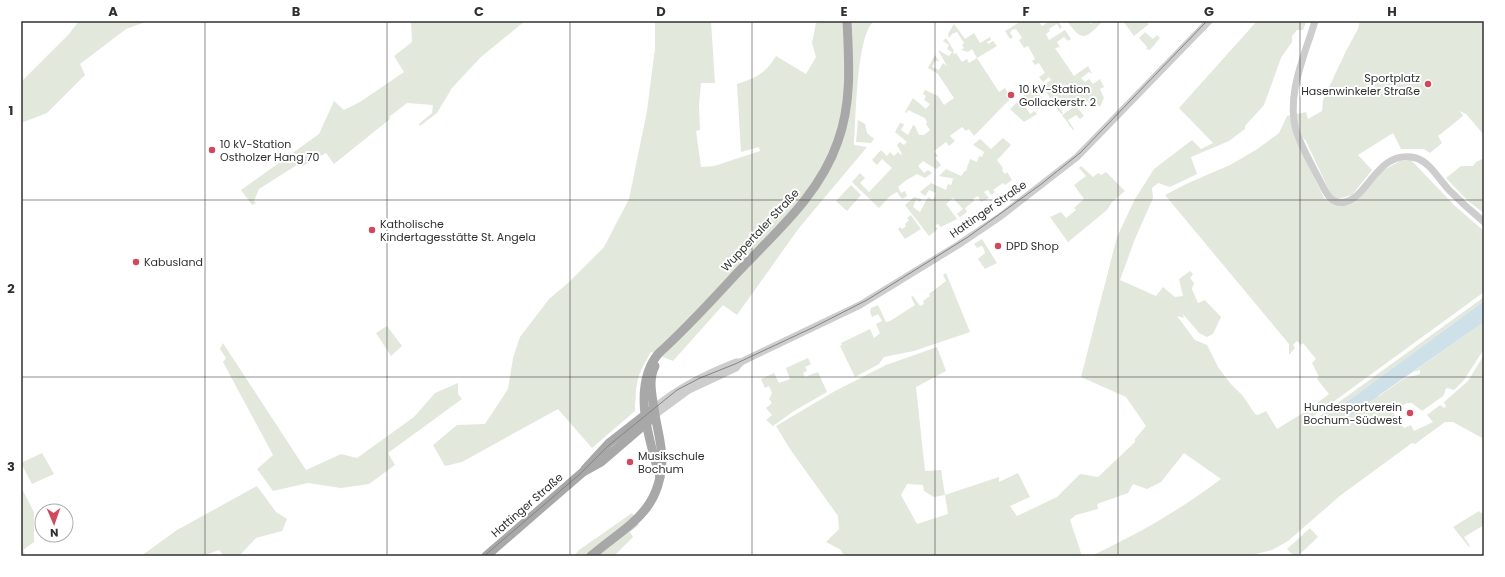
<svg xmlns="http://www.w3.org/2000/svg" width="1505" height="577" viewBox="0 0 1505 577" font-family="Poppins,sans-serif">
	<rect width="100%" height="100%" fill="#fff"/>
	<g fill="#e3e8dd" fill-rule="evenodd">
		<path d="M79,21H148L126,29L80,64L85,75L47,113L21,123V82L69,34Z"/>
		<path d="M411,21H525L481,57L452,88L437,113L420,126L419,124L432,113L433,105L407,103L389,117L390,119L334,164L326,153L303,166L300,163L259,189L254,201L256,203L252,205L241,190L319,134L334,101L344,110L360,102L404,72L394,56L412,42Z"/>
		<path d="M655,21H711L715,83H701L699,105L700,130L696,131L701,167L714,166L760,151L759,147L741,152L737,84C756,78 765,74 776,56L806,74L816,57L812,43L816,23L830,21H874C856,35 856,121 854,145L867,147L799,228L737,315L723,305L673,361L651,352C636,377 636,382 635,411L592,448L558,409L462,462L445,466L433,445L457,425L485,424L508,389L513,358L520,337L549,299L568,283L604,247L629,199L647,111L655,48Z"/>
		<path d="M1021,21H1038L1042,26L1050,21H1058L1062,27L1060,29L1057,24L1049,29L1050,31L1046,34L1049,40L1065,30L1071,39L1068,41L1064,37L1057,42L1060,47L1055,48L1074,76L1088,66L1092,74L1089,72L1081,78L1085,82L1089,79L1093,84L1100,79L1104,87L1100,89L1104,98L1100,107L1093,100L1091,102L1093,105L1091,106L1087,101L1083,106L1080,104L1077,107L1084,116L1080,119L1076,115L1068,120L1074,129L1073,130L1062,115L1072,108L1065,98L1057,104L1063,113L1061,114L1042,86L1051,80L1049,77L1043,82L1039,77L1045,73L1039,63L1035,65L1032,61L1035,59L1028,46L1024,48L1019,40L1022,38L1016,29L1012,30L1010,33L1013,37L1010,39L1005,31Z"/>
		<path d="M1067,21H1088L1091,24L1095,21H1103C1085,39 1083,43 1067,21Z"/>
		<path d="M1123,21H1145L1149,24L1134,36Z"/>
		<path d="M1257,21H1295L1297,23L1299,21H1309V23L1306,22L1303,30H1297L1292,36V42L1281,58L1264,105L1245,126V129L1229,141L1191,157L1197,174L1170,187L1158,183L1152,188L1153,198L1135,239L1120,280L1156,296L1163,287L1175,297L1183,296L1179,279L1190,271L1193,274L1190,278L1194,283L1192,289L1198,303L1205,300L1221,317L1213,334L1207,337L1199,333L1183,314L1184,318L1177,316L1195,340L1207,345L1218,367L1230,383L1243,396L1255,414L1258,415L1266,411L1277,429L1308,410L1329,394L1317,379L1319,377L1312,363L1316,359L1303,343L1301,345L1297,341L1293,345L1295,348L1289,355V344L1165,195L1186,184L1230,165L1256,150L1279,133L1287,116L1291,115L1297,142L1324,198L1334,204L1348,205L1356,200L1382,171L1400,161L1411,160L1455,206L1484,231V292L1307,421L1310,423L1484,297V301L1341,406L1379,396L1405,378L1420,374V370L1413,372L1484,322V349L1464,380L1454,390L1447,388L1445,390V392L1443,396L1422,411L1412,403H1407L1392,411L1404,428L1411,425L1414,431L1433,422L1427,415L1440,405L1444,408L1446,406L1444,402L1468,381L1484,355V439L1453,422H1445L1415,444L1412,443L1341,495L1288,541L1272,550L1248,556H1091C1138,534 1180,510 1221,479L1184,453L1161,482L1147,489L1133,484L1128,493L1097,504L1098,509L1076,515L1070,520L1082,556H844L841,550L826,542L839,529L838,516L790,449L776,426L835,391L886,365L937,347L946,371L916,387L925,471L941,470L945,495L999,477V482L1018,473L1030,497L1010,506L1017,516L1057,497L1080,474L1098,477L1135,442V439L1146,426L1126,397L1081,377L1117,237L1135,199L1154,169L1192,140L1201,149L1213,143L1179,108ZM907,484L923,485L924,491L934,497L945,495L948,514L917,524L901,495Z"/>
		<path d="M1360,21H1484V135L1466,114L1460,111L1463,116L1438,136L1442,143L1430,153L1424,149H1401L1393,133L1358,155L1372,170L1352,195L1338,199L1332,197L1306,141C1299,136 1297,122 1297,114L1306,112L1308,119L1322,111L1323,100L1346,51L1358,29Z"/>
		<path d="M954,24L965,39L974,33L980,43L990,37L991,40L987,42L988,44L993,41L997,46L977,58L999,92L1005,88L1011,98L974,136L969,129L966,131L962,127L951,135L950,136L955,141L949,146L946,142L934,151L938,156L935,158L941,165L936,169L923,161L918,166L924,173L928,170L932,173L925,178L917,174L905,181L898,187L901,193L905,191L907,196L902,199L897,192L890,196L879,208L852,182L860,173L865,178L860,183L869,192L892,168L882,159L877,165L872,160L881,150L887,156L890,152L894,156L898,152L901,155L902,154L897,145L900,142L904,145L907,142L895,132L900,123L904,124L901,130L908,135L913,125L915,126L919,135H924L930,130L926,124L927,122L925,118L908,110L907,113L905,112L913,98L926,109L930,104L924,100L926,96L923,94L925,90L938,96L944,105L954,98L938,74L928,68L935,55L939,61H935L932,67L939,70L943,63L947,66L938,50L949,56L952,52L947,49L949,45L943,41L946,38L954,51L953,52L954,54L956,53L962,62L967,59L969,63L977,58L972,49L968,52L961,50L964,48L962,45L964,43L957,32L952,34L949,38L948,34Z"/>
		<path d="M1145,32L1153,39L1157,35L1160,38L1150,50L1146,49L1144,52L1147,47L1139,38Z"/>
		<path d="M1031,88L1035,89L1046,103L1038,109L1033,98L1027,102L1028,104L1025,106L1030,114L1035,111L1037,114L1024,122L1010,109Z"/>
		<path d="M858,120L865,124L867,133L874,139L871,143L856,142Z"/>
		<path d="M1003,138L1011,145L997,160L1003,168L1002,170L1005,174L1007,172L1012,180L1005,185L1003,183L993,190L995,192L991,195L988,190L984,192L989,198L981,202L978,196L973,199L974,201L965,208L967,212L960,217L957,214L963,209L953,198L946,204L957,219L941,227L938,224L935,226L938,229L929,236L905,205L914,197L922,199L920,202L916,200L913,207L920,212L928,197L933,200L936,193L929,190L925,196L920,192L931,183L946,190L948,184L951,185L953,179H956L939,176L946,169L961,176L965,171H966L970,159L977,162L979,156L982,157L984,152L973,145L980,139L991,149Z"/>
		<path d="M1484,158V213L1468,201L1446,178L1461,166H1473L1476,162Z"/>
		<path d="M1081,166L1093,177L1098,173L1101,175L1106,172L1125,191L1112,202L1107,210L1068,242L1050,217L1061,212L1066,218L1076,210L1074,208L1084,199L1074,185L1086,176L1079,168Z"/>
		<path d="M851,185L861,195L847,211L836,201Z"/>
		<path d="M911,215L921,229L905,239L898,229L900,227L902,229L906,226L905,224L909,220L907,218Z"/>
		<path d="M982,239L997,263L985,269L978,259L985,253L983,247L981,246L977,248L974,244Z"/>
		<path d="M946,273L970,332L914,351L884,357L879,364L855,377L840,346L842,345L841,343L870,329L874,338L880,333L876,324L882,321L878,314L872,317L870,312L871,308L878,305L886,322L890,321L915,305L911,297L913,296L920,306L924,304L923,301L930,296L929,294L946,281L943,275Z"/>
		<path d="M387,326L402,346L391,356L376,333Z"/>
		<path d="M223,343L306,470L341,454L357,458L414,417L435,393L458,383V394L462,399L388,453L395,465L369,484L341,488L308,483L273,491L257,469L273,455L223,362L226,358L220,349Z"/>
		<path d="M808,358L811,364L805,367L807,371L803,373L805,377L818,372L827,392L794,411L773,426L766,420L772,415L766,408L772,403L769,399L772,393L769,386L765,388L761,379L774,373L779,383L790,379L786,368Z"/>
		<path d="M42,453L54,474L32,484L21,463Z"/>
		<path d="M257,486L276,512L287,519L282,531L256,538L239,556H224L219,550L203,556H141L177,530Z"/>
		<path d="M21,487L34,512V542L23,550L26,556H21Z"/>
		<path d="M1479,511L1481,513L1484,512V525L1464,537L1470,546L1469,547L1453,527Z"/>
		<path d="M632,513L639,525L630,532L633,537L614,556H574L579,550Z"/>
		<path d="M1310,528L1318,537L1298,556H1294L1287,549Z"/>
	</g>
	<path fill="#cee0e8" d="M1484,301V322L1351,415H1345L1341,411V406Z"/>
	<g fill="none" stroke-linecap="round" stroke-linejoin="round">
		<g stroke="#cdcdcd" stroke-width="7">
			<path d="M1315,21C1305,55 1286,94 1296,130C1301,147 1312,165 1320,181C1326,192 1330,205 1345,202C1368,198 1378,148 1416,158C1430,162 1440,181 1450,191C1461,202 1472,212 1484,222"/>
			<path d="M654,408C679,387 706,374 736,362H741L860,305L958,245L1001,216L1077,157L1209,21"/>
			<path d="M655,415L689,390L736,368L741,362"/>
		</g>
		<g stroke="#a8a8a8" stroke-width="9">
			<path d="M585,469L609,443L650,411"/>
			<path d="M660,477C649,440 631,385 659,353C687,328 713,299 739,271C777,231 820,194 838,141C852,102 849,62 847,21"/>
			<path d="M486,556L583,472L601,462L651,419"/>
			<path d="M591,556C627,525 660,513 662,460C662,443 656,425 654,408C652,395 648,379 655,366"/>
		</g>
		<path stroke="#858585" stroke-width="1" d="M484,556L580,474L608,446L677,390L700,378L735,364L814,327L867,300L968,237L1040,185L1080,153L1207,21"/>
	</g>
	<path fill="none" stroke="#303030" stroke-width="1" stroke-opacity="0.55" d="M205,21V556M387,21V556M570,21V556M752,21V556M935,21V556M1118,21V556M1300,21V556M21,200H1484M21,377H1484"/>
	<g fill="#d0495c" stroke="#fff" stroke-width="1.5">
		<circle cx="1428" cy="84" r="4"/>
		<circle cx="1011" cy="95" r="4"/>
		<circle cx="212" cy="150" r="4"/>
		<circle cx="372" cy="230" r="4"/>
		<circle cx="998" cy="246" r="4"/>
		<circle cx="136" cy="262" r="4"/>
		<circle cx="1410" cy="413" r="4"/>
		<circle cx="630" cy="462" r="4"/>
	</g>
	<g text-anchor="middle" dominant-baseline="central" stroke-width="4" stroke-linejoin="round" paint-order="stroke">
		<g font-size="11" fill="#303030" stroke="#fff" text-anchor="start">
			<text x="1420" y="78" text-anchor="end">Sportplatz<tspan x="1420" dy="13">Hasenwinkeler Straße</tspan></text>
			<text x="1019" y="89">10 kV-Station<tspan x="1019" dy="13">Gollackerstr. 2</tspan></text>
			<text x="220" y="144">10 kV-Station<tspan x="220" dy="13">Ostholzer Hang 70</tspan></text>
			<text x="380" y="224">Katholische<tspan x="380" dy="13">Kindertagesstätte St. Angela</tspan></text>
			<text x="1006" y="246">DPD Shop</text>
			<text x="144" y="262">Kabusland</text>
			<text x="1402" y="407" text-anchor="end">Hundesportverein<tspan x="1402" dy="13">Bochum-Südwest</tspan></text>
			<text x="638" y="456">Musikschule<tspan x="638" dy="13">Bochum</tspan></text>
		</g>
		<g font-size="11" fill="#303030" stroke="#fff">
			<text transform="translate(988 209) rotate(-35)">Hattinger Straße</text>
			<text transform="translate(760 230) rotate(-47)">Wuppertaler Straße</text>
			<text transform="translate(527 505) rotate(-41)">Hattinger Straße</text>
		</g>
	</g>
	<rect width="1505" height="577" fill="none" stroke="#ffffff" stroke-width="44"/>
	<g transform="translate(54 523) rotate(178)"><circle r="19" fill="#ffffff" stroke="#acacac"/>
	<path d="M0-3L7 15L0 10L-7 15Z" fill="#d0495c"/>
	<text y="-6" font-size="11" font-weight="bold" text-anchor="middle" fill="#303030">N</text>
	</g>
	<rect x="22" y="22" width="1461" height="533" fill="none" stroke="#303030" stroke-width="1.5"/>
	<g font-size="13" text-anchor="middle" font-weight="bold" fill="#303030">
		<text x="113" y="16">A</text>
		<text x="296" y="16">B</text>
		<text x="479" y="16">C</text>
		<text x="661" y="16">D</text>
		<text x="844" y="16">E</text>
		<text x="1026" y="16">F</text>
		<text x="1209" y="16">G</text>
		<text x="1392" y="16">H</text>
		<text x="11" y="115">1</text>
		<text x="11" y="293">2</text>
		<text x="11" y="471">3</text>
	</g>
</svg>
